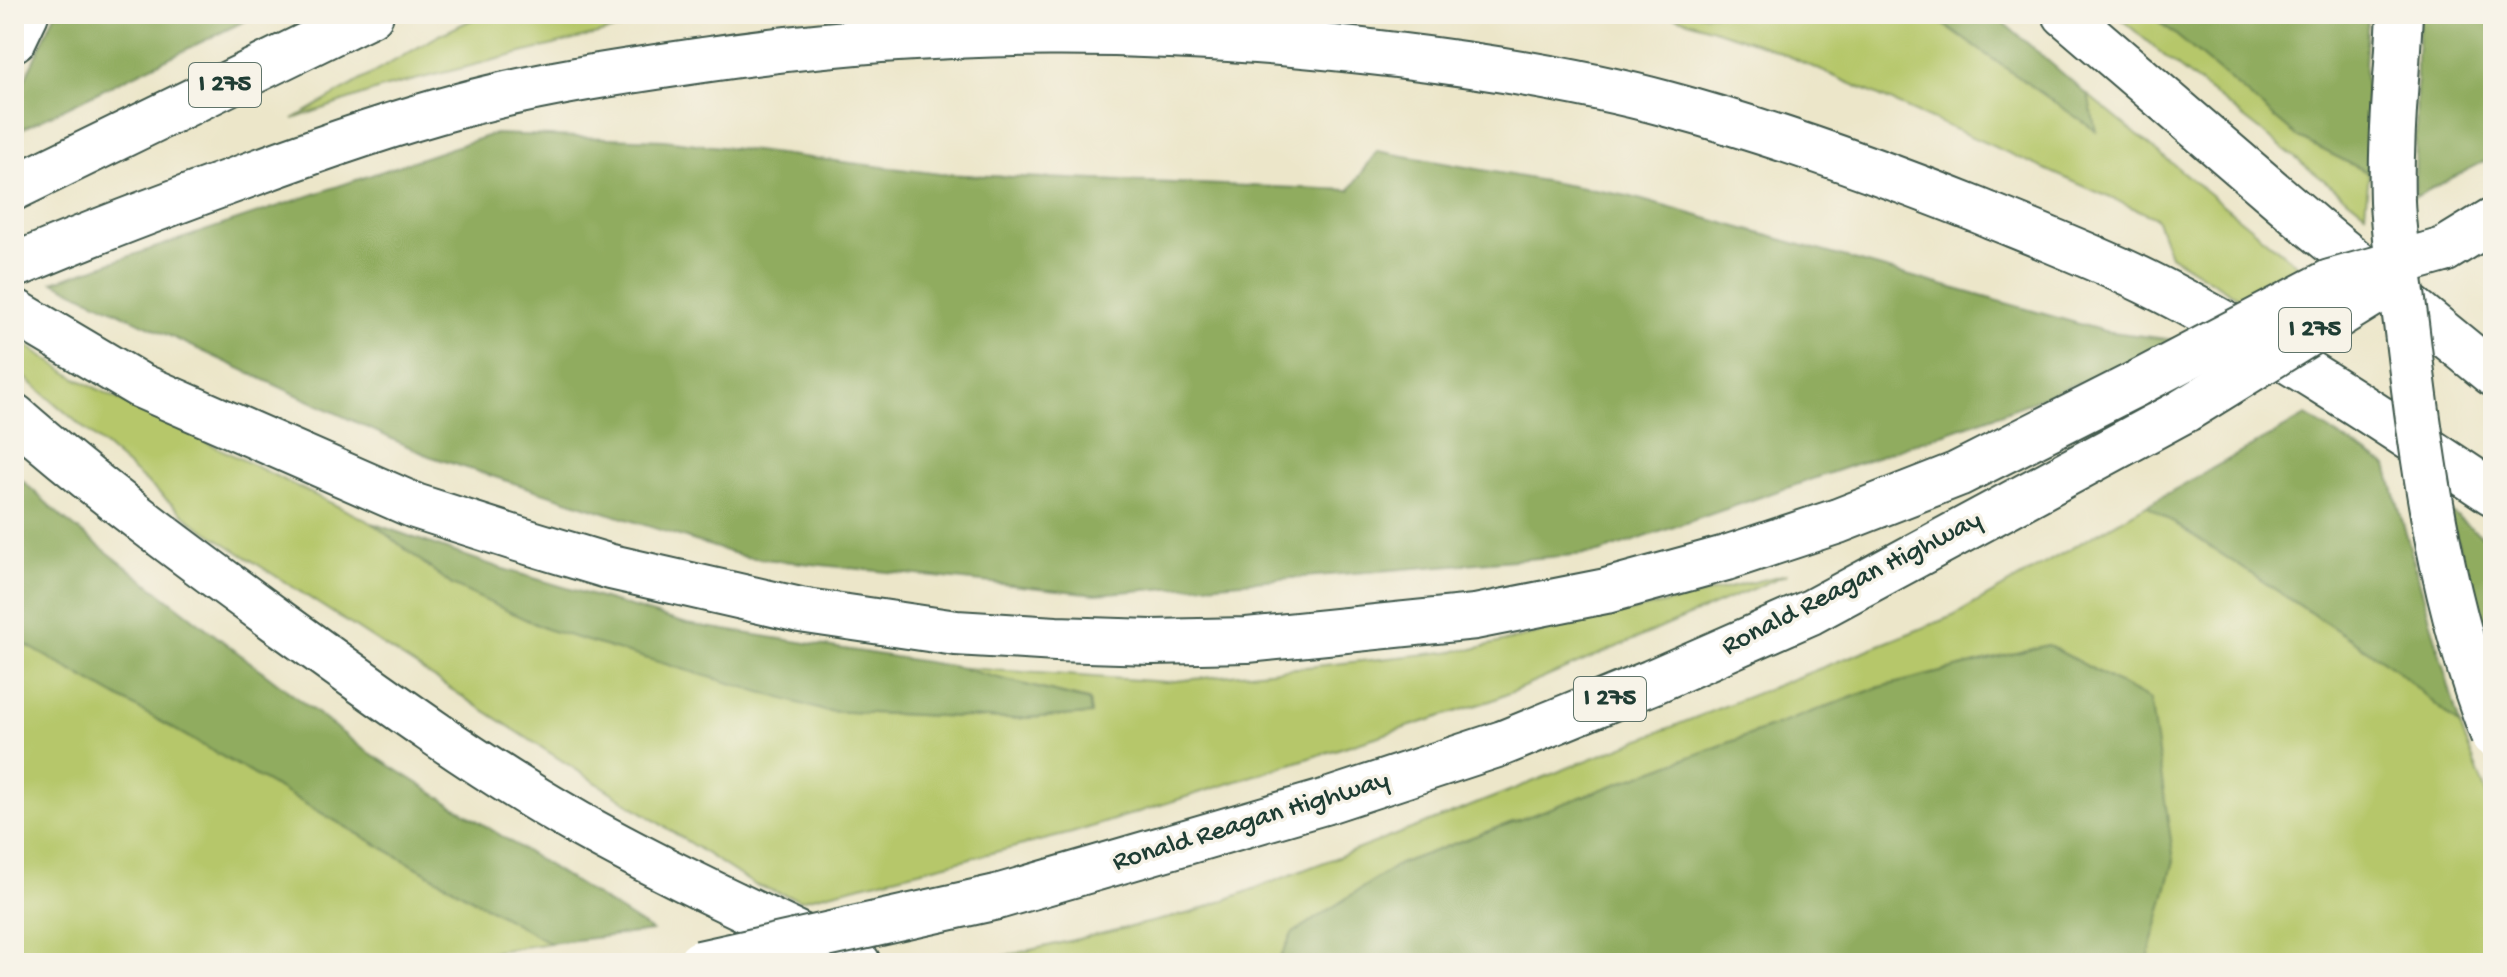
<svg xmlns="http://www.w3.org/2000/svg" width="2507" height="977" viewBox="0 0 2507 977" font-family="'Gochi Hand',sans-serif">
	<rect width="100%" height="100%" fill="#f7f3e8"/>
	<filter id="ink" filterUnits="userSpaceOnUse"><feTurbulence type="fractalNoise" baseFrequency=".0125" numOctaves="2"/><feDisplacementMap in="SourceGraphic" scale="16" xChannelSelector="R" yChannelSelector="G"/><feConvolveMatrix kernelMatrix="1 2 1 2 8 2 1 2 1" color-interpolation-filters="sRGB"/></filter>
	<filter id="wash" filterUnits="userSpaceOnUse"><feTurbulence type="fractalNoise" baseFrequency=".006" numOctaves="4" result="noise"/><feDisplacementMap in="SourceGraphic" scale="32" xChannelSelector="R" yChannelSelector="G"/><feGaussianBlur stdDeviation="1.8" result="paint"/><feColorMatrix in="noise" values="0 0 0 0 0 0 0 0 0 0 0 0 0 0 0 0 0 1.4 0 .05"/><feComposite in="paint" operator="in"/></filter>
	<g filter="url(#wash)">
		<rect width="100%" height="100%" fill="#ece6c9"/>
		<g fill="#b6c76a" stroke="#6a824f" stroke-width="2">
			<path d="M483,14H677L383,88L293,119L438,36Z"/>
			<path d="M1666,14H1928L2095,130L2088,95L2303,270L2247,303L2170,255L2156,218L1763,45Z"/>
			<path d="M2115,14H2151L2299,138L2369,173L2365,212L2167,58Z"/>
			<path d="M14,337L77,379L372,523L452,585L825,711L1008,719L1091,714L1089,700L951,667L1166,682L1473,649L1787,574L1493,700L1072,833L801,900L755,885L195,524L14,368Z"/>
			<path d="M2147,505L2393,667L2460,726L2493,811V963H2147L2174,860L2048,645L1877,688L1399,864L1292,934L1278,963H974L1191,913L1466,808L1953,616Z"/>
			<path d="M14,638L550,943L416,963H14Z"/>
		</g>
		<g fill="#90ac5e" stroke="#587449" stroke-width="2">
			<path d="M55,14H259L14,133V103Z"/>
			<path d="M1928,14H1993L2088,95L2096,131Z"/>
			<path d="M2151,14H2368L2365,66L2369,173L2299,138Z"/>
			<path d="M2420,14H2493V157L2415,197L2417,55Z"/>
			<path d="M493,134L664,140L940,174L1350,190L1377,151L1628,196L2104,331L2183,341L2000,414L1599,553L1096,594L745,557L429,456L53,282Z"/>
			<path d="M2306,416L2387,466L2460,726L2393,667L2147,505Z"/>
			<path d="M14,473L64,519L362,748L652,931L550,943L14,638Z"/>
			<path d="M2448,510L2493,545V662Z"/>
			<path d="M372,523L500,568L687,624L951,666L1089,701L1091,714L1008,719L825,711L546,629L452,585Z"/>
			<path d="M2048,645L2150,700L2174,860L2147,963H1278L1292,934L1399,864L1877,688Z"/>
		</g>
	</g>
	<g filter="url(#ink)">
		<g fill="none" stroke-linecap="round" stroke-linejoin="round">
			<defs>
				<g id="highway">
					<path d="M2065,14L2313,227L2493,374"/>
					<path d="M14,39L26,14"/>
					<path d="M14,188L371,14"/>
					<path d="M2444,250L2493,220"/>
					<path d="M14,266C91,233 168,204 246,176C316,150 386,125 458,106C538,84 621,72 703,60C936,25 1163,26 1396,55C1487,66 1578,80 1667,104C1772,132 1876,170 1977,210C2033,233 2091,255 2146,282C2265,341 2382,419 2493,493"/>
					<path d="M14,311L139,385L415,506L518,539L611,567L800,610L956,633L1056,639L1152,642L1247,640L1475,617L1606,591L1726,558L1838,521L1958,474L2136,384"/>
					<path d="M14,416C97,489 187,555 276,620C374,691 472,763 577,823C668,874 764,918 858,963"/>
					<path d="M997,897L1324,802L1503,743L1652,682L1811,612L2185,410"/>
				</g>
			</defs>
			<use href="#highway" stroke="#3e564a" stroke-width="48"/>
			<use href="#highway" stroke="#fff" stroke-width="44"/>
			<defs>
				<g id="highway-bridge">
					<path d="M2400,14C2397,76 2390,140 2392,201C2394,247 2403,294 2408,340C2424,476 2443,606 2493,735"/>
					<path d="M2136,384L2330,282L2444,250"/>
					<path d="M2185,410L2397,279"/>
					<path d="M700,963L997,897"/>
				</g>
			</defs>
			<use href="#highway-bridge" stroke="#3e564a" stroke-width="48" stroke-linecap="butt"/>
			<use href="#highway-bridge" stroke="#fff" stroke-width="44"/>
		</g>
	</g>
	<g text-anchor="middle" dominant-baseline="central" stroke-width="7" stroke-linejoin="round" paint-order="stroke">
		<g fill="#f7f3e8" stroke="#60746a" stroke-width="2">
			<rect x="189" y="63" width="72" height="44" rx="6"/>
			<rect x="2279" y="308" width="72" height="44" rx="6"/>
			<rect x="1574" y="677" width="72" height="44" rx="6"/>
		</g>
		<g font-size="26" font-weight="bold" fill="#1f3d34">
			<text x="225" y="85">I 275</text>
			<text x="2315" y="330">I 275</text>
			<text x="1610" y="699">I 275</text>
		</g>
		<g font-size="28" fill="#1f3d34" stroke="#f7f3e8">
			<text transform="translate(1852 584) rotate(-27)">Ronald Reagan Highway</text>
			<text transform="translate(1251 822) rotate(-17)">Ronald Reagan Highway</text>
		</g>
	</g>
	<rect width="2507" height="977" fill="none" stroke="#f7f3e8" stroke-width="48"/>
</svg>
